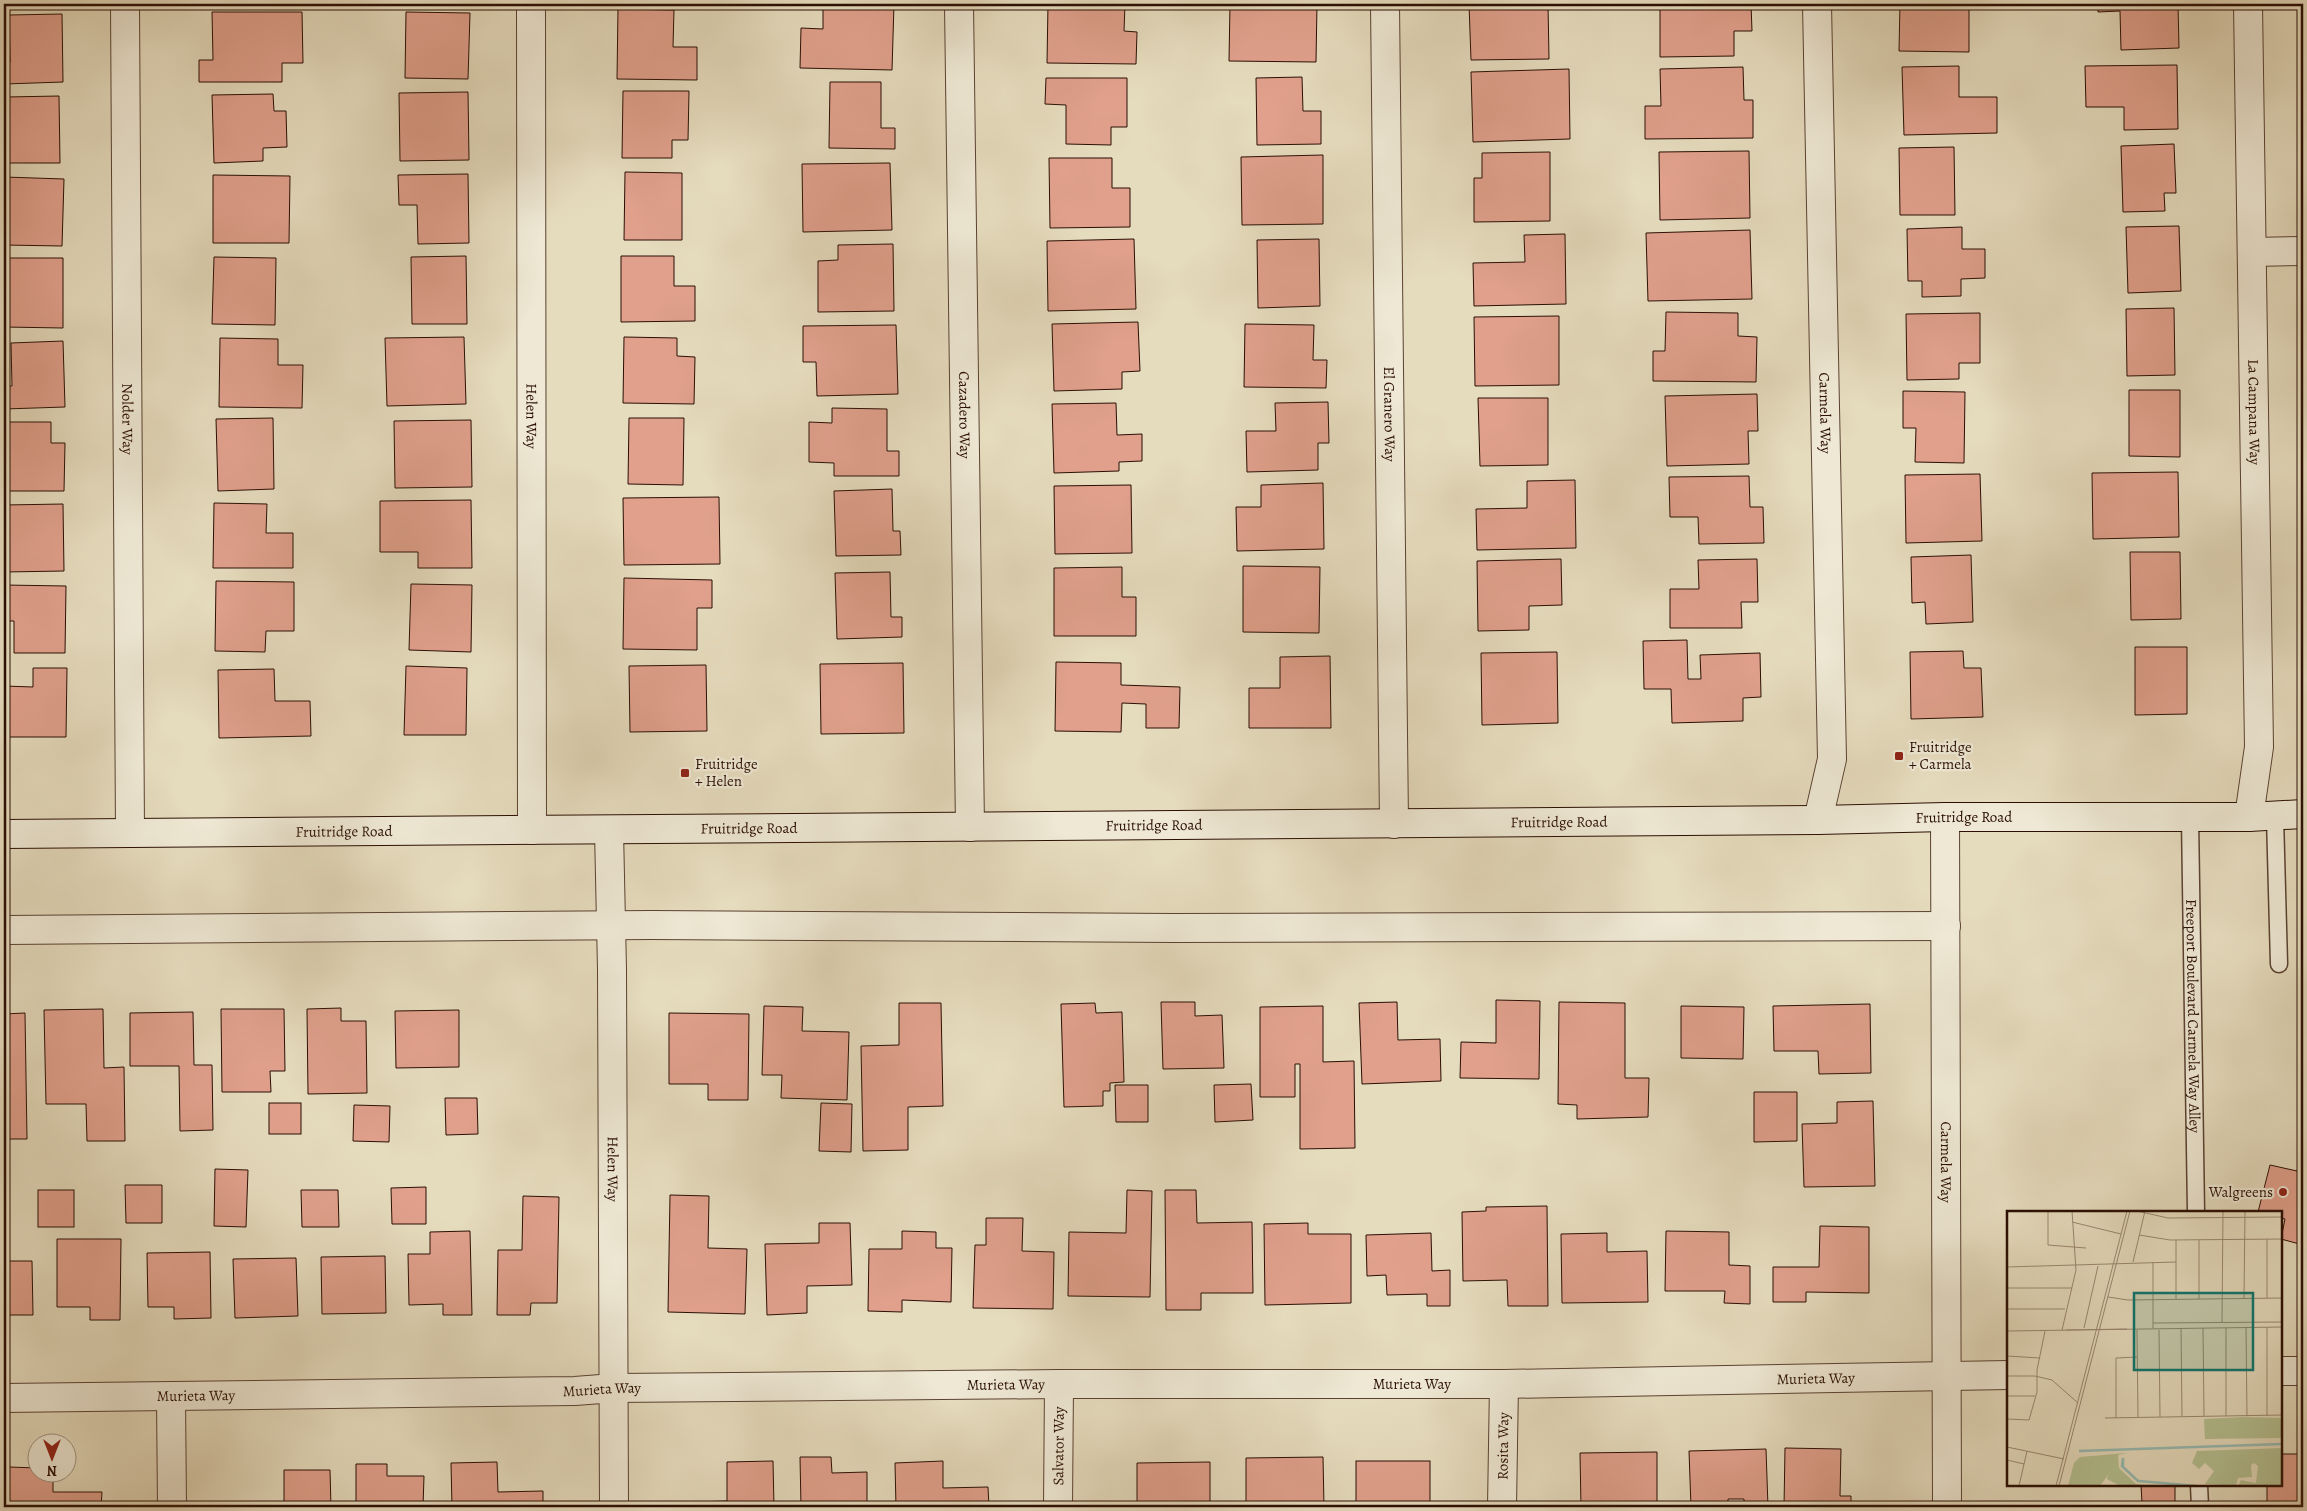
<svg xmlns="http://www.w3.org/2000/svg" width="2307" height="1511" viewBox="0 0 2307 1511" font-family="Alegreya,serif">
	<rect width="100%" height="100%" fill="#e5dbbd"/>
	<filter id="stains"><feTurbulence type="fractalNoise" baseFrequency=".004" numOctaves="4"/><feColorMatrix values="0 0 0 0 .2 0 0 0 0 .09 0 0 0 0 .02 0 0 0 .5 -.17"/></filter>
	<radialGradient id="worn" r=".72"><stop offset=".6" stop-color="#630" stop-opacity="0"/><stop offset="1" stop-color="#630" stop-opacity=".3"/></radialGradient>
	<g fill="#e0a08c" stroke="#2b0f04">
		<path d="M823,4H894L892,70L800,68L801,28L823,29Z"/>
		<path d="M1048,4H1125L1124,31L1137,32L1136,64L1047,63Z"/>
		<path d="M1230,4H1317L1316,62L1229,61Z"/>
		<path d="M1469,4H1548L1549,59L1471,60Z"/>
		<path d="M1660,4H1751L1752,31H1734V56L1660,57Z"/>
		<path d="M1900,4H1969V52L1899,51Z"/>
		<path d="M2098,4H2178L2179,48L2121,50L2120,11L2098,12Z"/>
		<path d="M618,9L674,10L673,47H697V80L617,79Z"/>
		<path d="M212,12H302L303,63H282V82H199V60H213Z"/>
		<path d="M406,12L470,13L468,79L405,78Z"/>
		<path d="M62,14L63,82L4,84V63L10,62L9,15Z"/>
		<path d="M2177,65L2178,129L2124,130V107H2086L2085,66Z"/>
		<path d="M1959,66V97H1997V133L1904,135L1902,67Z"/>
		<path d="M1743,67L1744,100H1753V138L1645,139V106H1661L1660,69Z"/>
		<path d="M1569,69L1570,139L1473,142L1471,72Z"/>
		<path d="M1302,77L1303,111H1321V144L1257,145L1256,78Z"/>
		<path d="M1046,78H1127V127H1111V145L1066,144V105L1045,104Z"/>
		<path d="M830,82H881V128H895V149L829,148Z"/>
		<path d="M623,91H689L688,140H672V158H622Z"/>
		<path d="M468,92L469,160L400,161L399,93Z"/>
		<path d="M273,94L274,111H286L287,147L263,148V161L214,163L212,95Z"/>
		<path d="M59,96L60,163H4V114H6V97Z"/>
		<path d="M2174,144L2176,193H2164L2165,211L2123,212L2121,146Z"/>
		<path d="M1954,147L1955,215H1900L1899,148Z"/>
		<path d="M1749,151L1750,218L1660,220L1659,152Z"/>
		<path d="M1550,152V221L1474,222V178H1482V153Z"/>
		<path d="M1323,155V224L1242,225L1241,157Z"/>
		<path d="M1049,158H1112V188H1130V227L1050,228Z"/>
		<path d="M890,163L892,230L803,232L802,164Z"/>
		<path d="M625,172L682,173V240H624Z"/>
		<path d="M468,174L469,243L418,244L417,205H399L398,175Z"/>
		<path d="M213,175L290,176L289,243H213Z"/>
		<path d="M4,177L64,179L62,246L4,245Z"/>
		<path d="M2179,226L2181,291L2128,293L2126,227Z"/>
		<path d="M1962,227V249H1985V278L1961,279V296L1922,297V281H1908L1907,229Z"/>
		<path d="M1750,230L1752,299L1648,301L1646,233Z"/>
		<path d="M1565,234L1566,304L1474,306L1473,263L1525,262L1524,235Z"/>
		<path d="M1134,239L1136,309L1048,311L1047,241Z"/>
		<path d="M1319,239L1320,306L1258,308L1257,240Z"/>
		<path d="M893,244L894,311L818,312V261L838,260V245Z"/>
		<path d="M466,256L467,324H412L411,257Z"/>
		<path d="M621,256H674V286H695V321L621,322Z"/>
		<path d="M214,257L276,258L275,325L212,324Z"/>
		<path d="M4,258H63V328L4,327Z"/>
		<path d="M2174,308L2175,375L2127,376L2126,309Z"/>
		<path d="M1666,312L1738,313V336L1757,337L1756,382L1653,381V351H1665Z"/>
		<path d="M1980,313V363H1959V379L1907,380L1906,314Z"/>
		<path d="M1559,316V385L1475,386L1474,317Z"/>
		<path d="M1138,322L1140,371L1122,372V389L1054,391L1052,324Z"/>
		<path d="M1245,324L1314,325L1313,360H1327L1326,388L1244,387Z"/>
		<path d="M896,325L898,394L817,396L816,362H803V326Z"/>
		<path d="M464,337L466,404L387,406L385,338Z"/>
		<path d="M624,337L677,338V356L695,357L694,404L623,403Z"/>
		<path d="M220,338L278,339V365H303L302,408L219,407Z"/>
		<path d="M63,341L65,407L4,409V386H12L11,343Z"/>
		<path d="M2129,390H2180V457L2129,456Z"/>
		<path d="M1903,391L1965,392L1964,463L1915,462L1916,428H1903Z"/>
		<path d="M1757,394L1758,431H1748L1749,464L1667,466L1665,396Z"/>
		<path d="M1478,398H1548V465L1480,466Z"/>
		<path d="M1328,402L1329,443H1318V470L1247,472L1246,431H1276L1275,403Z"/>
		<path d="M1116,403L1117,435L1142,434V461L1119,462V471L1054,473L1052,404Z"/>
		<path d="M832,408L887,409V451H899V476H834V463L809,462V422L832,423Z"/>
		<path d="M273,418L274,489L218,491L216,419Z"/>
		<path d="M629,418H684L683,485L628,484Z"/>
		<path d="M471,420L472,487L395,488L394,421Z"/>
		<path d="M4,422H51V443H65L64,491H4Z"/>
		<path d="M2178,472L2179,537L2093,539L2092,473Z"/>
		<path d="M1980,474L1982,541L1906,543L1905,475Z"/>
		<path d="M1749,476L1750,507H1763L1764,543L1699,544L1698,517H1670L1669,477Z"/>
		<path d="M1575,480L1576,548L1477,550L1476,509L1527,508V481Z"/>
		<path d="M1323,483L1324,549L1237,551L1236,507H1261V485Z"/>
		<path d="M1131,485L1132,553L1055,554L1054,486Z"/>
		<path d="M892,489L893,531H900L901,555L836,556L834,491Z"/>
		<path d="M719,497L720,564L624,565L623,498Z"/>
		<path d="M471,500L472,568H418V552H380V501Z"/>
		<path d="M214,503L267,504L266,533H293V568H213Z"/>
		<path d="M63,504L64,571L4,572V505Z"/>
		<path d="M2130,552H2180L2181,619L2131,620Z"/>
		<path d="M1971,555L1973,622L1926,624L1925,602L1912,603L1911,557Z"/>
		<path d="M1561,559L1562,605L1529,606V630L1478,631L1477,561Z"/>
		<path d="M1757,559L1758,602H1741L1742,628H1670V589H1699L1698,560Z"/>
		<path d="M1243,566L1320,567L1319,633L1243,632Z"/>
		<path d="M1122,567V597H1136V636H1054V568Z"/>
		<path d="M890,572L891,617H902V637L837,639L835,573Z"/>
		<path d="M624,578L712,580V608H697V650L623,649Z"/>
		<path d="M216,581L294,582V631H266L265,652L215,651Z"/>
		<path d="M411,584L472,585L471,652L409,650Z"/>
		<path d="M4,585L66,586L65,653H14V621H4Z"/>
		<path d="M1687,640L1688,679H1701L1700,655L1760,653L1761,697L1743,698V721L1672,723L1671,689H1644L1643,641Z"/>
		<path d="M2135,647H2187V714L2135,715Z"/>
		<path d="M1963,651L1964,668H1981L1983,717L1911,719L1910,652Z"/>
		<path d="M1557,652L1558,723L1482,725L1481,653Z"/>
		<path d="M1330,656L1331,728H1249V688H1280V657Z"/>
		<path d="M1056,662L1121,663V685L1180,687L1179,728H1146V704L1122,703L1121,732L1055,731Z"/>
		<path d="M903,663L904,733L821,734L820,664Z"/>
		<path d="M706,665L707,731L630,732L629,666Z"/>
		<path d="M406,666L467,668L466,735H404Z"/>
		<path d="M33,668H67L66,737H4V686L33,687Z"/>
		<path d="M274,669L275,701H310L311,736L219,738L218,670Z"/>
		<path d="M1496,1000L1540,1001L1539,1079L1460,1078L1461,1042L1496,1043Z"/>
		<path d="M1161,1002H1195V1016L1222,1015L1224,1068L1163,1069Z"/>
		<path d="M1397,1002L1398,1040L1440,1039L1441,1081L1362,1084L1359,1003Z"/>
		<path d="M1559,1002L1625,1003V1078H1649L1648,1117L1577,1119V1105L1558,1104Z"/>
		<path d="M899,1003H941L943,1106L908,1107V1150L863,1151L861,1046L899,1045Z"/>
		<path d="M1095,1003L1096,1013L1122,1012L1124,1082L1110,1083V1091H1103V1106L1064,1107L1061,1004Z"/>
		<path d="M1870,1004L1871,1073L1819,1074L1818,1051H1774L1773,1006Z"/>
		<path d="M764,1006L803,1007L802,1031L849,1032L847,1100L781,1098L782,1075H762Z"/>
		<path d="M1323,1006V1062L1354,1061L1355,1148L1300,1149V1064H1295V1097H1260V1007Z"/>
		<path d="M1681,1006L1744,1007L1743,1059L1681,1058Z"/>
		<path d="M341,1008V1021H366L367,1093L308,1094L307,1009Z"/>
		<path d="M103,1009L104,1068L124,1067L125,1141H87L86,1104H46L44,1010Z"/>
		<path d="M221,1009H284L285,1071H270L271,1092H222Z"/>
		<path d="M459,1010V1067L396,1068L395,1011Z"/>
		<path d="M193,1012L194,1065H212L213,1130L180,1131L179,1066H130V1013Z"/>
		<path d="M25,1013L27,1139H4V1014Z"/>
		<path d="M669,1013L749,1014L748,1100H708V1084H669Z"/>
		<path d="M1251,1084L1253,1120L1215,1122L1214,1085Z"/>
		<path d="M1115,1085H1148V1122H1116Z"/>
		<path d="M1754,1092H1797V1141L1754,1142Z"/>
		<path d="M445,1098H477L478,1134L446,1135Z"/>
		<path d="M1873,1101L1875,1186L1804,1187L1802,1124L1837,1123V1102Z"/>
		<rect x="269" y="1103" width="32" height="31"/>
		<path d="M821,1103L852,1104L851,1152L819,1151Z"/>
		<path d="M354,1105L390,1106L389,1142L353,1141Z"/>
		<path d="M2303,1148V1245L2281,1239L2285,1219L2281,1218V1212H2258L2270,1165L2297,1171Z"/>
		<path d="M215,1169L248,1170L246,1227L214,1226Z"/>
		<path d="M125,1185H162V1223H126Z"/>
		<path d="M426,1187V1224H392L391,1188Z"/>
		<rect x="38" y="1190" width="36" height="37"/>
		<path d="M301,1190H338L339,1227H302Z"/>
		<path d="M1127,1190L1152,1191L1150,1297L1068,1296L1069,1232L1126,1233Z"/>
		<path d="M1165,1190H1196L1197,1223L1252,1222L1253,1293H1201V1310H1166Z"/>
		<path d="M670,1195L709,1196L708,1248L747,1249L745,1314L668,1312Z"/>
		<path d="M523,1196L559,1197L557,1303H531L530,1315H497L498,1250H522Z"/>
		<path d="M1547,1206L1548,1306H1508L1507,1280L1463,1281L1462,1212L1486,1211V1207Z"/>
		<path d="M986,1218H1023L1022,1251L1054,1252L1053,1309L973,1308L975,1245H986Z"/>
		<path d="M819,1223H850L852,1285L807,1286V1313L767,1315L765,1244L819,1243Z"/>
		<path d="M1308,1223V1234H1351V1303L1265,1305L1264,1224Z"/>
		<path d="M1820,1226L1869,1227V1293L1806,1292V1302H1773V1267H1819Z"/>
		<path d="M470,1231L472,1315H443V1304L409,1305L408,1254H430V1232Z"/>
		<path d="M902,1231L936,1232V1248H952L951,1302L902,1300V1312L868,1311L869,1249H902Z"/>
		<path d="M1666,1231L1729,1232V1265L1750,1266V1304L1724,1303L1725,1291H1665Z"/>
		<path d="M1431,1233L1432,1271L1450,1270V1306H1427V1294L1387,1295L1386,1275L1367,1276L1366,1235Z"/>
		<path d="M1607,1233V1252L1647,1251L1648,1302L1562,1303L1561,1234Z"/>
		<path d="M57,1239H121L120,1320H90V1307H57Z"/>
		<path d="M210,1252L211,1318L174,1319V1307H148L147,1253Z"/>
		<path d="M385,1256L386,1313L322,1314L321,1257Z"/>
		<path d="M296,1258L298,1316L235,1318L233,1259Z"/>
		<path d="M4,1261H32L33,1315H4Z"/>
		<path d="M1785,1448L1841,1449L1840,1496H1851V1507H1784Z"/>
		<path d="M1766,1449L1768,1507H1744V1499H1728V1507H1691L1689,1451Z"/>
		<path d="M1657,1452V1507H1581L1580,1453Z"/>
		<path d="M2281,1454H2303V1507H2267V1485H2281Z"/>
		<path d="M800,1457H831L832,1473L867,1472V1507H801Z"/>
		<path d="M1323,1457L1324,1507H1246V1458Z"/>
		<path d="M773,1461L774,1507H692V1502L727,1501V1462Z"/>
		<path d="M943,1461V1488L988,1487L989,1507H896L895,1463Z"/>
		<rect x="1356" y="1461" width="74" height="46"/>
		<path d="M497,1462L498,1492L543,1491V1507H452L451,1463Z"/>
		<path d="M1210,1462V1507H1137V1463Z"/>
		<path d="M356,1464H387V1476H424L423,1507H356Z"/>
		<path d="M9,1467L38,1468V1474H53V1492H102L101,1507H8Z"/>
		<path d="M284,1470H330L331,1507H284Z"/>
		<path d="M2141,1485H2175V1502L2142,1503Z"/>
		<path d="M2177,1505V1507H2139V1506Z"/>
	</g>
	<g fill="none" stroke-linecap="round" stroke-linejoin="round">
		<defs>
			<g id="lane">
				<path d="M2275,817L2279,964"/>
				<path id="s1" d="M2190,818L2196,1212"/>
				<path d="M2199,1485L2200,1507"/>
			</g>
			<g id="street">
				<path id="s2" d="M125,4L130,833"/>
				<path id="s3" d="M531,4L532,830"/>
				<path id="s4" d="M959,4L970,827"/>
				<path id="s5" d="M1385,4L1394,824"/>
				<path id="s6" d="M1817,4L1832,759L1818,820"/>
				<path id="s7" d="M2248,4L2259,747L2249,817"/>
				<path d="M2252,252L2303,251"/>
				<path id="s8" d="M1945,817L1947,1507"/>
				<path id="s9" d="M609,830L612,970L614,1507"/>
				<path d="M4,930L652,925L1174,928L1946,926"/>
				<path d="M2281,1371H2303"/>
				<path d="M171,1397L172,1507"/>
				<path id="s10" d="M4,1398L575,1391L614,1388L1059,1384H1504L2008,1375"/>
				<path id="s11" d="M1058,1507L1059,1384"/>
				<path id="s12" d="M1502,1507L1504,1384"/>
			</g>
			<g id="secondary">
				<path id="s13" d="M4,834L1818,820L1945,817H2249L2303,814"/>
			</g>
		</defs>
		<use href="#lane" stroke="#5a4232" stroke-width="19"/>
		<use href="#street" stroke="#5a4232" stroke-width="30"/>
		<use href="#secondary" stroke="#2b0f04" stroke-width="30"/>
		<use href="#lane" stroke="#eee8d4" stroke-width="16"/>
		<use href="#street" stroke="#eee8d4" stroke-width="28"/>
		<use href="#secondary" stroke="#eee8d4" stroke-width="28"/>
	</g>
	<g fill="#8f2418" stroke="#eee8d4" stroke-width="2">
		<rect x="1894" y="751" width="10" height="10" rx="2.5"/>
		<rect x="680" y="768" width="10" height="10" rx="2.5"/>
		<circle cx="2283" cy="1192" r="5"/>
	</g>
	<g text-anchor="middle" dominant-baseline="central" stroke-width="4.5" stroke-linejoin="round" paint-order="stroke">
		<g font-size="15" fill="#2b0f04" stroke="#eee8d4">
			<text stroke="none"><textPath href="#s7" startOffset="408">La Campana Way</textPath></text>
			<text stroke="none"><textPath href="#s6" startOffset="409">Carmela Way</textPath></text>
			<text stroke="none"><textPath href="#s5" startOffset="410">El Granero Way</textPath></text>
			<text stroke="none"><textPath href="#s4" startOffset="411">Cazadero Way</textPath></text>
			<text stroke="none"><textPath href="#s3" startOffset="412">Helen Way</textPath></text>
			<text stroke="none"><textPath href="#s2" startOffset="415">Nolder Way</textPath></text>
			<text stroke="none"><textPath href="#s13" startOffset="1960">Fruitridge Road</textPath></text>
			<text stroke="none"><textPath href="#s13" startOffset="1555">Fruitridge Road</textPath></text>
			<text stroke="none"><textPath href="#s13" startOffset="1150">Fruitridge Road</textPath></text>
			<text stroke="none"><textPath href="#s13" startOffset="745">Fruitridge Road</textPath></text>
			<text stroke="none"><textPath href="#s13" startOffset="340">Fruitridge Road</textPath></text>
			<text stroke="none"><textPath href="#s1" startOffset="198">Freeport Boulevard Carmela Way Alley</textPath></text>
			<text stroke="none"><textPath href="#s8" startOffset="345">Carmela Way</textPath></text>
			<text stroke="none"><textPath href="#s9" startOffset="339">Helen Way</textPath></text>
			<text stroke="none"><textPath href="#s10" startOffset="1812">Murieta Way</textPath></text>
			<text stroke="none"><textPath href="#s10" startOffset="1408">Murieta Way</textPath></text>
			<text stroke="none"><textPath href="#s10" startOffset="1002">Murieta Way</textPath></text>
			<text stroke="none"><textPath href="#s10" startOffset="598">Murieta Way</textPath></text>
			<text stroke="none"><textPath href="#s10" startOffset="192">Murieta Way</textPath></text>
			<text stroke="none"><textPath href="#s11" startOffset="61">Salvator Way</textPath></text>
			<text stroke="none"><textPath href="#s12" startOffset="61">Rosita Way</textPath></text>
		</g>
		<g font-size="15" fill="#2b0f04" stroke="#eee8d4" text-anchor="start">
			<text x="1909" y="747">Fruitridge<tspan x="1909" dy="17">+ Carmela</tspan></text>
			<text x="695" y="764">Fruitridge<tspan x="695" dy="17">+ Helen</tspan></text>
			<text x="2273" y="1192" text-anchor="end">Walgreens</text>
		</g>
	</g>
	<g transform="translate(2007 1211)">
		<rect width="275" height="275" fill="#e5dbbd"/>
		<path d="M237,206L275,207V227L198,228L197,208ZM275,237V275H231L234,269L249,272L251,255L247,252L244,254L245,266L231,267L229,275L198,273L207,260L198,252L192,258L185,252L190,240ZM120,242L111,244L112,257L129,273L148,275H113L100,268L101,264L93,275H61L67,252L73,246Z" fill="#b4c092"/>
		<path fill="none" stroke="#96bbb3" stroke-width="2.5" d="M72,240L275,233M116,256V247L115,255L116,256L131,270H132L190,275"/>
		<path fill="none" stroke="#9b8973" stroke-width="1" d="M41,0V34L79,37M130,0L161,7L275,6M65,11L114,23M132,24L163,29L275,28M126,51L138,0M146,51V117M0,56L169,51M0,77H65M101,86L121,89L275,87M260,87V28M169,88V29M192,88V29M237,88L238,0M0,98H58M215,111L216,0M146,112L275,111M239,116L240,205M260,116V205M77,117L91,55M174,117L175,205M196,117L197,205M219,117V205M55,119L69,59L65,0M59,119L120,118M130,119L131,206M152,119L153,206M0,120L275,116M0,145L33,147M0,165H28L45,169L71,192M0,185H28M98,207L275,204M109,207V147L130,146M0,208L22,209L30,181V159L38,120M0,236L57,248M0,249L17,253M12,275L20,240M49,275L120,0M52,275L123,0"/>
		<path fill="#0f766e" fill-opacity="0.15" stroke="#0f766e" stroke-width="2.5" d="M127,82H246V159H127Z"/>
		<rect width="275" height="275" fill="none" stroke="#2b0f04" stroke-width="2.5"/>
	</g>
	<rect width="2307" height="1511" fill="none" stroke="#e5dbbd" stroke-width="20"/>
	<rect x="5" y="5" width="2297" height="1501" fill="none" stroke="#2b0f04" stroke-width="2.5"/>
	<rect x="10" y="10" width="2287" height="1491" fill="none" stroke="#2b0f04"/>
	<g transform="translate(52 1458) rotate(180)"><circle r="24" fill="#eee8d4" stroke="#a09181"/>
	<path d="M0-4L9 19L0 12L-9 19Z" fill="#8f2418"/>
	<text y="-8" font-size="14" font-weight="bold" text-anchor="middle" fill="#2b0f04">N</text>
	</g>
	<rect width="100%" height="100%" filter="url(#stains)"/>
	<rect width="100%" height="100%" fill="url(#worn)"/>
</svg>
